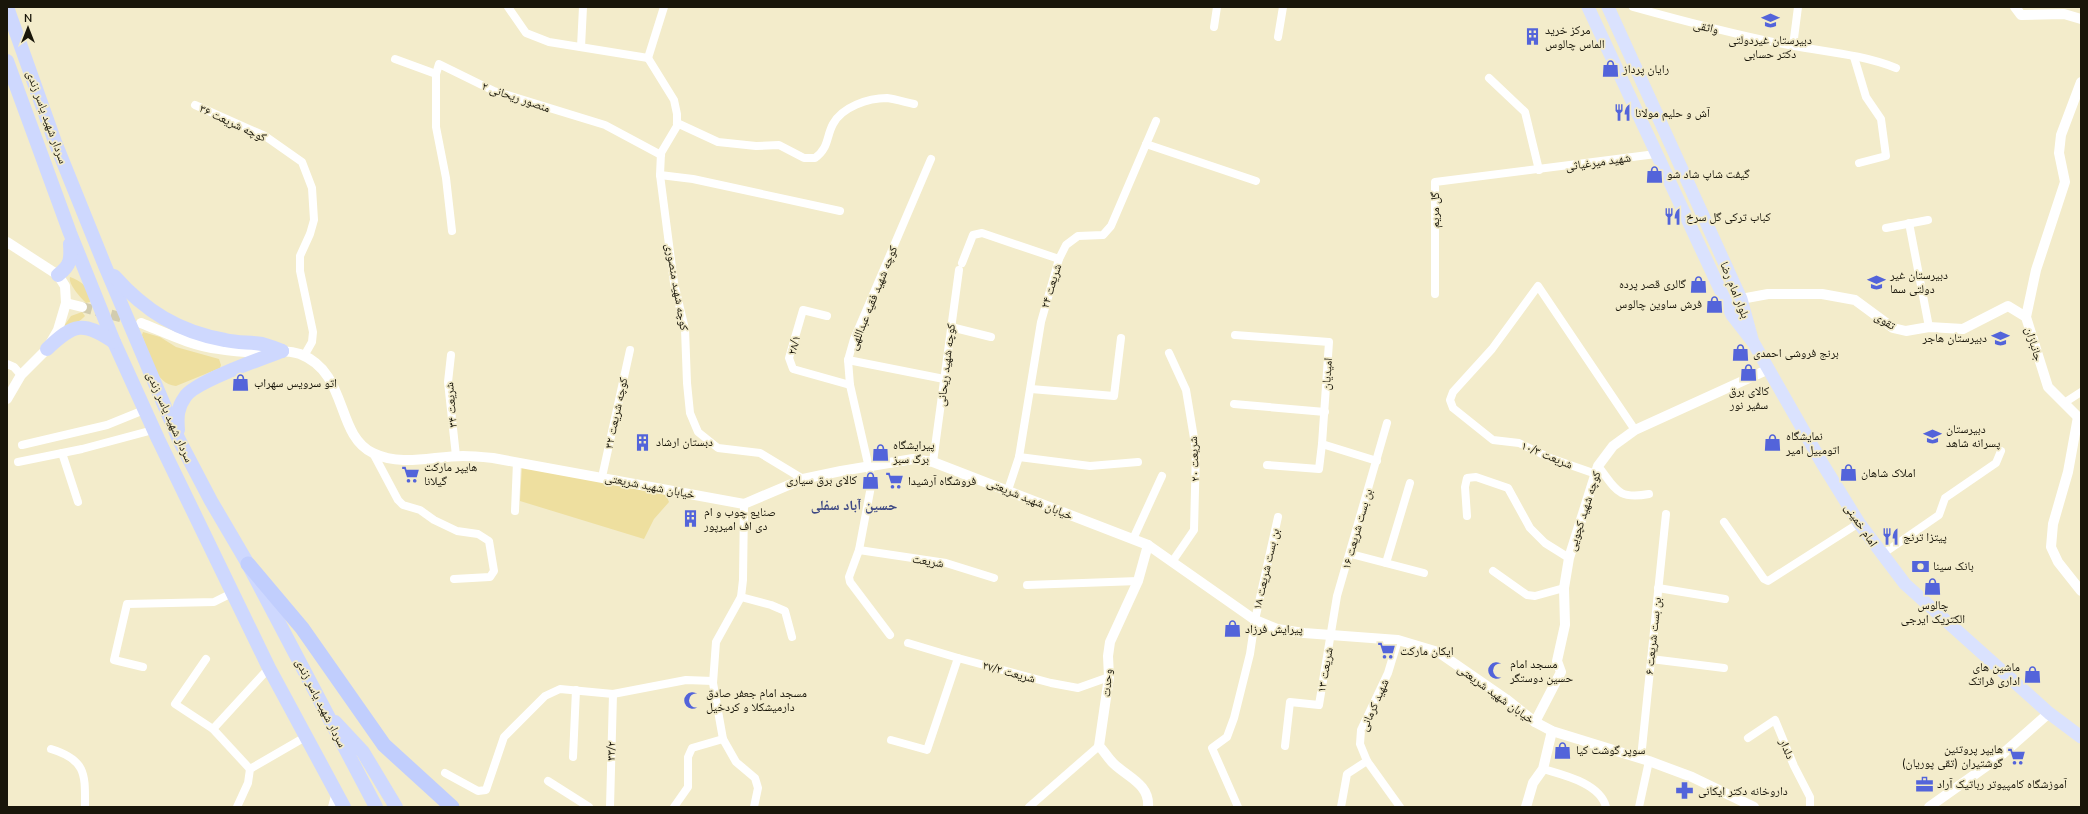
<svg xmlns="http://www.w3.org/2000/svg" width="2088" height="814" viewBox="0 0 2088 814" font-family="'Nunito Sans','Noto Naskh Arabic',sans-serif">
	<rect width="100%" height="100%" fill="#f3eccb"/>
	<g fill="#eedf9f">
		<path d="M70,277C80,280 93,290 90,302L86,303C80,297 68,284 70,277Z"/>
		<path d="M82,312L85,316C81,321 71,326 64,326L71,316Z"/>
		<path d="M143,332L160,337L176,347L219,359L221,365L220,368L176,386C154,384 149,354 142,335Z"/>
		<path d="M522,466L619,484L666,495L669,502L654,519L644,539L520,501Z"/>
	</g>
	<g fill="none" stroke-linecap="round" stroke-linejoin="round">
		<path stroke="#d2ccae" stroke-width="10" stroke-dasharray="10 5" stroke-linecap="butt" d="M82,307L131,320"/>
		<g stroke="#fff" stroke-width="8">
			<path d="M508,7L526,33L549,42L648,58"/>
			<path d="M1633,7C1687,22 1740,36 1794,46C1828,52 1864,55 1896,68"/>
			<path d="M1214,27L1217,7"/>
			<path d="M1278,37L1283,7"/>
			<path d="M1793,46L1798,7"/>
			<path d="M581,47L583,7"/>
			<path d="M1854,57L1866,97L1881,119L1886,156L1859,163"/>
			<path d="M648,58L674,100L677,114V126L661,153L660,175L674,283L685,329L687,383L690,413L698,432L718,448L760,453L803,479"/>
			<path d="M648,58L664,7"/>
			<path d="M395,59L436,74"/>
			<path d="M1489,78L1525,112L1539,170"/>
			<path d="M195,105L265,136L302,162L312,188L314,220L310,234L300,256V271L313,332L312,342L304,356"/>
			<path d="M677,123L718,142L756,146L779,145L804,158H815C829,148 826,137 833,124C842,107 868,98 887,98C895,99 905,102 914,104"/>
			<path d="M1146,144L1256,181"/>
			<path d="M660,175L693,179L840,211"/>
			<path d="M1909,223L1929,327"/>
			<path d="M1886,228L1928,220"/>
			<path d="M452,231L446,178L436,127V74L439,64L494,91L605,125L661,155"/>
			<path d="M962,263L973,235L982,233L1059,259"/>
			<path d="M1435,294V182L1656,154"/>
			<path d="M827,316L803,310L789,358L793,369L850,385"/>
			<path d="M951,327L991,337"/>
			<path d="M1235,335L1329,342L1322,444L1377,461"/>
			<path d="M1169,353L1186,390L1196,450L1194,530L1172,562"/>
			<path d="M451,355L448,382L456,456"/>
			<path d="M848,360L944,379"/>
			<path d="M7,364L14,367L21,375"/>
			<path d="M1031,389L1114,396L1121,338"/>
			<path d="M2064,403L2081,392"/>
			<path d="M1234,404L1325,412"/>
			<path d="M22,445L107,425L144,410"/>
			<path d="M62,453L78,502"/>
			<path d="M373,453L398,500L403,505L420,510L434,520L457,531L478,534L489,541L494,571L490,577L454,579"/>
			<path d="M1019,457L1090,466L1138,462"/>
			<path d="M18,462L82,449L153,430"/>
			<path d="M933,462L959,270"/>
			<path d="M1267,465L1319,469L1322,444"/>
			<path d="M1598,466C1616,489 1617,500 1649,494"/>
			<path d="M1596,474L1550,458L1519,443L1493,440L1453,408L1450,400L1453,392L1492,349L1538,286L1635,430"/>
			<path d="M602,477L630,350"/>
			<path d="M1008,490L1019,457L1041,322L1059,259L1066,245L1078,236L1103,235L1111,226L1156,121"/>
			<path d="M744,504L743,580L741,597L716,642L713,683L723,739L736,762L755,778L758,788L754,807"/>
			<path d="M515,511L517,462"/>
			<path d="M1467,516L1465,487L1467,478L1476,477L1508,488L1530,528L1545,543L1569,558"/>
			<path d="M1724,522L1764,579L1768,581L1859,523"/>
			<path d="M1133,539L1162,476"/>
			<path d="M859,550L946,563L994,578"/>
			<path d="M1351,554L1424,573"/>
			<path d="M1881,555L1939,515L1945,498L1996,463L2001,451"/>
			<path d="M1386,563L1410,483"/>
			<path d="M1493,571L1527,595L1535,596L1564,588"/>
			<path d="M1027,585L1138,581"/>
			<path d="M1658,588L1725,599"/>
			<path d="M741,597L771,605L785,611L792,637"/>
			<path d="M890,635L850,582L849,577L859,550L872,481L850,385L848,360L854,339L931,159"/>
			<path d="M1398,640L1388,673L1361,730L1360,744L1367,761L1400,807"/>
			<path d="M908,643L958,658L1051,683L1078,688L1109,677"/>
			<path d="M206,659L175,704L213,729L269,668"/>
			<path d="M1651,659L1724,668"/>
			<path d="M143,667L114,660L127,604L214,602L232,593"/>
			<path d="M213,729L250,769"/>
			<path d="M1748,738L1775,720L1794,766L1810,797V807"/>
			<path d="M891,740L927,750L958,658"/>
			<path d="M1285,746L1290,702L1319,705L1337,596L1387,423"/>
			<path d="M51,749C87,760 85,775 85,807"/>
			<path d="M573,757L576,690"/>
			<path d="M1641,758L1666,514"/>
			<path d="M1543,769C1563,775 1600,783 1606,807"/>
			<path d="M445,773L478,791L486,790L504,737L545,696L560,689L613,694L686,680L713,681"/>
			<path d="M548,781L589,807"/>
			<path d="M237,807L248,783L250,769L307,736"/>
			<path d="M332,807L336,792"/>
			<path d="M610,807L613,694"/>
			<path d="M674,807L688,787V757L692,748L723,739"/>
			<path d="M1029,807L1099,746"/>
			<path d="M1238,807L1212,748L1227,737L1234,718L1250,654L1255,620L1278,517"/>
			<path d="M1341,807L1347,774L1367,761"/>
			<path d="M1639,807L1649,761"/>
		</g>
		<g stroke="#fff" stroke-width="10">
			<path d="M2015,7L2021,15L2064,14L2081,19"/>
			<path d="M7,242L58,275L65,286L66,303L58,330L47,349L21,375L7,399"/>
			<path d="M1741,299L1768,294H1822L1855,300L1893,328L1906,331L1929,327L1963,329L2008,306L2026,317"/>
			<path d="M66,303L82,307"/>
			<path d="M141,323C166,333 192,346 219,349C230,351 243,352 255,352C270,352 285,349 300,354C349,373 335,435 373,453C402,467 433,456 463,456C473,456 483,457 493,458L744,504L803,479L841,471L913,459L933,462L1148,545L1255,620L1277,629L1304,633L1398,640L1438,652L1506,699L1535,722L1552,731L1649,761L1692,777L1754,807"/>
			<path d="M2078,417L2048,387L2026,317L2036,270L2065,182L2059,153L2061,135L2081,82"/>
			<path d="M2078,417L2068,472L2053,524L2051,547L2058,562L2081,591"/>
			<path d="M1148,545L1138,581L1110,642L1108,656L1109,677L1099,746C1104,751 1108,758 1113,763C1127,777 1150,784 1148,807"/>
			<path d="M1535,722L1561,672L1557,661L1565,625L1564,588L1569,558L1598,466L1613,446L1635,430L1769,369"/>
			<path d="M1526,807L1533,783L1543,769L1552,731"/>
			<path d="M1929,807L1998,758L2049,713"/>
		</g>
		<g stroke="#dae2fe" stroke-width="13">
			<path d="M1588,7L1732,315L1753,342L1822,463L1859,523L1905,584L2049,713L2081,737"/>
			<path d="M1608,7L1741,299L1752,339"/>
		</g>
		<g stroke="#ced8fe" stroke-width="14">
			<path d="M7,7L55,142L105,266L179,440L211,501L248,564L376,807"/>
			<path d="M7,61L70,233L114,342L158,439L269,668L344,807"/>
			<path d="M58,275C71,265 71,259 70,244"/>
			<path d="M114,276C145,311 179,332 225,340C237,343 250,342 262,344C269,346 275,348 282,351"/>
			<path d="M47,349C74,323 83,321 114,342"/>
			<path d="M178,430C177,417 177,408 185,397C194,382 263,358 282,351"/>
			<path d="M335,722L363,752L396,807"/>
		</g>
		<path stroke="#c1cefd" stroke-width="15" d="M248,564L302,628L384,745L452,807"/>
	</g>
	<defs>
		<symbol id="school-bare" viewBox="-9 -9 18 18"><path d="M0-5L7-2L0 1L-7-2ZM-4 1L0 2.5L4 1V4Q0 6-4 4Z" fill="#5364da" stroke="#f3eccb" stroke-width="2.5" paint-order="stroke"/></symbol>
		<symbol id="building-bare" viewBox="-9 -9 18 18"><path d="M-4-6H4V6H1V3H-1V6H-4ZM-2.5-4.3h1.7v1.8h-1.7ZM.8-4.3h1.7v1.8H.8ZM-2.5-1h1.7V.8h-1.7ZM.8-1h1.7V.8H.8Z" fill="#5364da" stroke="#f3eccb" stroke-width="2.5" paint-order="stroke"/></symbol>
		<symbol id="shop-bare" viewBox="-9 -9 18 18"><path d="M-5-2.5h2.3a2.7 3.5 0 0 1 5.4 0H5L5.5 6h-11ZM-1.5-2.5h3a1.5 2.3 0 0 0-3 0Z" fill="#5364da" stroke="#f3eccb" stroke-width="2.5" paint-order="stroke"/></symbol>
		<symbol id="restaurant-bare" viewBox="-9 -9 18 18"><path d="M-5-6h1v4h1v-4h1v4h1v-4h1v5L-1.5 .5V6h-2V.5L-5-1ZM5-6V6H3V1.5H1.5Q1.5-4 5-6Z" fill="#5364da" stroke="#f3eccb" stroke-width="2.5" paint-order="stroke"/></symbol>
		<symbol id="supermarket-bare" viewBox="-9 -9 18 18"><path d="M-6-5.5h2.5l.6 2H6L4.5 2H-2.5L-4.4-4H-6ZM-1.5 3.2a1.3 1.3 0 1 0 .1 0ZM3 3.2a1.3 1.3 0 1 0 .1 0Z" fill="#5364da" stroke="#f3eccb" stroke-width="2.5" paint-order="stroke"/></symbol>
		<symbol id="bank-bare" viewBox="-9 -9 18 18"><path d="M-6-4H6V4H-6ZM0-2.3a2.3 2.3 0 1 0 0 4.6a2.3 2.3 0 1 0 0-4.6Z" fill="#5364da" stroke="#f3eccb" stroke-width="2.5" paint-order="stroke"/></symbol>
		<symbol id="mosque-bare" viewBox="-9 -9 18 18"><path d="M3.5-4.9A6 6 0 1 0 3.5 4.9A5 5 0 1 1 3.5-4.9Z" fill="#5364da" stroke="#f3eccb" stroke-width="2.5" paint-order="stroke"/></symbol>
		<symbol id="office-bare" viewBox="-9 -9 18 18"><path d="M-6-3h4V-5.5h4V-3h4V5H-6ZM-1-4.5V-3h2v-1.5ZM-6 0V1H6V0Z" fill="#5364da" stroke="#f3eccb" stroke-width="2.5" paint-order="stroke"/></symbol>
		<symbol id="pharmacy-bare" viewBox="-9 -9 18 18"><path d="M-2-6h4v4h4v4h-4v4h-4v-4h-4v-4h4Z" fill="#5364da" stroke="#f3eccb" stroke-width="2.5" paint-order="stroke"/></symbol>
	</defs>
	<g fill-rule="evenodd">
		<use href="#school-bare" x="1758" y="8" width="25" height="25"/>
		<use href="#building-bare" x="1520" y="24" width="25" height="25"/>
		<use href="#shop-bare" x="1598" y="56" width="25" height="25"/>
		<use href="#restaurant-bare" x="1610" y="100" width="25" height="25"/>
		<use href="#shop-bare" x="1642" y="162" width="25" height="25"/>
		<use href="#restaurant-bare" x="1660" y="204" width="25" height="25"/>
		<use href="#school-bare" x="1864" y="270" width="25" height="25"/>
		<use href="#shop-bare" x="1686" y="272" width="25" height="25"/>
		<use href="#shop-bare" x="1702" y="292" width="25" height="25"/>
		<use href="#school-bare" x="1988" y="326" width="25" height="25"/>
		<use href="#shop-bare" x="1728" y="340" width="25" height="25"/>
		<use href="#shop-bare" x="1736" y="360" width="25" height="25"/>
		<use href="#shop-bare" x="228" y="370" width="25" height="25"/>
		<use href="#school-bare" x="1920" y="424" width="25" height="25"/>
		<use href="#building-bare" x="630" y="430" width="25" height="25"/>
		<use href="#shop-bare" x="1760" y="430" width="25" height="25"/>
		<use href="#shop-bare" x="868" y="440" width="25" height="25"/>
		<use href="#shop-bare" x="1836" y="460" width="25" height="25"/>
		<use href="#supermarket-bare" x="398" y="462" width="25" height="25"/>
		<use href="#shop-bare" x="858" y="468" width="25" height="25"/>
		<use href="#supermarket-bare" x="882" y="468" width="25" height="25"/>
		<use href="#building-bare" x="678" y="506" width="25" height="25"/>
		<use href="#restaurant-bare" x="1878" y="524" width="25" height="25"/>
		<use href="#bank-bare" x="1908" y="554" width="25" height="25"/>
		<use href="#shop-bare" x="1920" y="574" width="25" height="25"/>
		<use href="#shop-bare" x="1220" y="616" width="25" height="25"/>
		<use href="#supermarket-bare" x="1374" y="638" width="25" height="25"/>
		<use href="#mosque-bare" x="1484" y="658" width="25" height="25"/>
		<use href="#shop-bare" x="2020" y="662" width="25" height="25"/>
		<use href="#mosque-bare" x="680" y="688" width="25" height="25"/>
		<use href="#shop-bare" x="1550" y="738" width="25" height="25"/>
		<use href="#supermarket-bare" x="2004" y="744" width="25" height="25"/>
		<use href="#office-bare" x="1912" y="772" width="25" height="25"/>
		<use href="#pharmacy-bare" x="1672" y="778" width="25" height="25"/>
	</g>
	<g text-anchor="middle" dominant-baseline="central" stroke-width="3.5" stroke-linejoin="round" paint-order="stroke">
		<g font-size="12" fill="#19160a" stroke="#f3eccb">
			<text transform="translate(1706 27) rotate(13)">واثقی</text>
			<text transform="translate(516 97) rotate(19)">منصور ریحانی ۲</text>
			<text transform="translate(47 117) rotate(70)">سردار شهید یاسر زندی</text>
			<text transform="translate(233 123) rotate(25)">کوچه شریعت ۳۶</text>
			<text transform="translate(1598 162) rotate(-8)">شهید میرغیاثی</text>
			<text transform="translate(1435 210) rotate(-90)">گل مریم</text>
			<text transform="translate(1051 286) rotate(-73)">شریعت ۲۴</text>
			<text transform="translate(677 287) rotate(80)">کوچه شهید منصوری</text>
			<text transform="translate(1735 290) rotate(68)">بلوار امام رضا</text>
			<text transform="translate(873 298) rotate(-68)">کوچه شهید فقیه عبداللهی</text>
			<text transform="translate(1885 321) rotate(32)">تقوی</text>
			<text transform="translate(2034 344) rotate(73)">جانبازان</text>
			<text transform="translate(794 345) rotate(-76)">۲۸/۱</text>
			<text transform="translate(946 365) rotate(-83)">کوچه شهید ریحانی</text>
			<text transform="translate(1327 374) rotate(-86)">امیدیان</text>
			<text transform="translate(451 405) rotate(-95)">شریعت ۳۴</text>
			<text transform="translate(616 413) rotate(-78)">کوچه شریعت ۳۲</text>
			<text transform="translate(170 417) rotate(66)">سردار شهید یاسر زندی</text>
			<text transform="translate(1547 455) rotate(22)">شریعت ۱۰/۳</text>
			<text transform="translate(1194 459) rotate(-93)">شریعت ۲۰</text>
			<text transform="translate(650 486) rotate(11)">خیابان شهید شریعتی</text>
			<text transform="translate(1030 499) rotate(22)">خیابان شهید شریعتی</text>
			<text transform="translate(1584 511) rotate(-72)">کوچه شهید کچویی</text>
			<text transform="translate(1861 525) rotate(56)">امام خمینی</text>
			<text transform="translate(1357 529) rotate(-74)">بن بست شریعت ۱۶</text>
			<text transform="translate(928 561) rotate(9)">شریعت</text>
			<text transform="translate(1266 569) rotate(-77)">بن بست شریعت ۱۸</text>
			<text transform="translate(1653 636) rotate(-84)">بن بست شریعت ۶</text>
			<text transform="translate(1325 670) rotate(-80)">شریعت ۱۳</text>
			<text transform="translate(1009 672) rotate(15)">شریعت ۲۷/۲</text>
			<text transform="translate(1107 683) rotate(-86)">وحدت</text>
			<text transform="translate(1496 694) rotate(36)">خیابان شهید شریعتی</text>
			<text transform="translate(321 703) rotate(63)">سردار شهید یاسر زندی</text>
			<text transform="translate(1374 705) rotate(-66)">شهید کرمانی</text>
			<text transform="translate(1787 749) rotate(67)">دلدار</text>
			<text transform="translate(611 751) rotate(-88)">۳۳/۲</text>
		</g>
		<g font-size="12" fill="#19160a" stroke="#f3eccb" text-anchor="start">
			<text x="1545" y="30">مرکز خرید<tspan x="1545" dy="14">الماس چالوس</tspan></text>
			<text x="1770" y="40" text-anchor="middle">دبیرستان غیردولتی<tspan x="1770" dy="14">دکتر حسابی</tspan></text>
			<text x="1623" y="69">رایان پرداز</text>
			<text x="1635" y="113">آش و حلیم مولانا</text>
			<text x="1667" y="174">گیفت شاپ شاد شو</text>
			<text x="1686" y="217">کباب ترکی گل سرخ</text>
			<text x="1890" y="275">دبیرستان غیر<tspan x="1890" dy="14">دولتی سما</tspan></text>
			<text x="1686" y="284" text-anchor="end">گالری قصر پرده</text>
			<text x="1702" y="304" text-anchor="end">فرش ساوین چالوس</text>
			<text x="1987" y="338" text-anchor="end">دبیرستان هاجر</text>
			<text x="1753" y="353">برنج فروشی احمدی</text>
			<text x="254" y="383">اتو سرویس سهراب</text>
			<text x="1749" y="391" text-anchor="middle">کالای برق<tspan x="1749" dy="14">سفیر نور</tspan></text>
			<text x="1946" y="429">دبیرستان<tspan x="1946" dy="14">پسرانه شاهد</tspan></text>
			<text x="1786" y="436">نمایشگاه<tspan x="1786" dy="14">اتومبیل امیر</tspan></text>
			<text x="656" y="442">دبستان ارشاد</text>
			<text x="893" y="445">پیرایشگاه<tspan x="893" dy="14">برگ سبز</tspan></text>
			<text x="424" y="467">هایپر مارکت<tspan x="424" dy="14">گیلانا</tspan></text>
			<text x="1861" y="473">املاک شاهان</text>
			<text x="857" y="480" text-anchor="end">کالای برق سیاری</text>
			<text x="908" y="481">فروشگاه آرشیدا</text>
			<text x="704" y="512">صنایع چوب و ام<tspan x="704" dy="14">دی اف امیرپور</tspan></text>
			<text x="1903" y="537">پیتزا ترنج</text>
			<text x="1933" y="566">بانک سینا</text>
			<text x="1933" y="605" text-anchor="middle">چالوس<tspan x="1933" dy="14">الکتریک ایرجی</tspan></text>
			<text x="1245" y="629">پیرایش فرزاد</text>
			<text x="1400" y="651">ایکان مارکت</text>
			<text x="1510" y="664">مسجد امام<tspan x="1510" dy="14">حسین دوستگر</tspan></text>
			<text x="2020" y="667" text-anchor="end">ماشین های<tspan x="2020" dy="14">اداری فراتک</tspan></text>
			<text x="706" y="693">مسجد امام جعفر صادق<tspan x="706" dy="14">دارمیشکلا و کردخیل</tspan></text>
			<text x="2003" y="749" text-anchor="end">هایپر پروتئین<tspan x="2003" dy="14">گوشتیران (تقی پوریان)</tspan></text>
			<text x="1576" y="750">سوپر گوشت کیا</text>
			<text x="1937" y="784">آموزشگاه کامپیوتر رباتیک آراد</text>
			<text x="1698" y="791">داروخانه دکتر ایکانی</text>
		</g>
		<g font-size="14" font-weight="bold" fill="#3c4783" stroke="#f3eccb">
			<text x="854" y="505">حسین آباد سفلی</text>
		</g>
	</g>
	<rect width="2088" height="814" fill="none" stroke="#19160a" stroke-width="16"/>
	<g transform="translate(28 28)" stroke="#f3eccb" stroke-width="3" paint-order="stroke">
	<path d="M0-3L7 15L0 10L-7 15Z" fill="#19160a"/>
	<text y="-6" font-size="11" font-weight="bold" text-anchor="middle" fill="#19160a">N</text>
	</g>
</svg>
